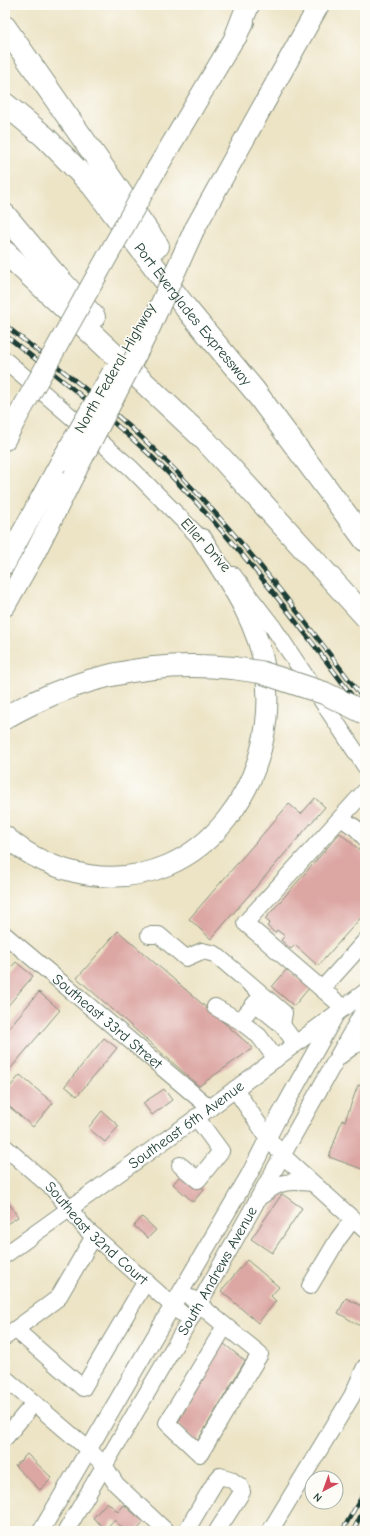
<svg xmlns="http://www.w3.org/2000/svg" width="370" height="1536" viewBox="0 0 370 1536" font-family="'Comic Neue',sans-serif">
	<rect width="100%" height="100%" fill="#fdfcf7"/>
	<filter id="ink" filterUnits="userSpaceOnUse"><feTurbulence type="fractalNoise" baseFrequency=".025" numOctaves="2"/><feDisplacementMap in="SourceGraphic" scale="8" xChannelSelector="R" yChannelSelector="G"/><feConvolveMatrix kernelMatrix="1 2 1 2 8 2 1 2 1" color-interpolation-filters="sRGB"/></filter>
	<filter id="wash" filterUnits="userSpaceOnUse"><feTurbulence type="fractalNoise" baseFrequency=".012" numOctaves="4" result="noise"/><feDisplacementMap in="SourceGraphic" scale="16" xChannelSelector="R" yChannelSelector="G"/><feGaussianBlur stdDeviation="0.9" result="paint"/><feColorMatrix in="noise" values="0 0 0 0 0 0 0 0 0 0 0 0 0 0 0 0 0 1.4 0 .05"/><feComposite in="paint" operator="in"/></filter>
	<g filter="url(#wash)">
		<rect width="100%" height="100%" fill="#ede4c6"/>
		<g id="blocks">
			<g fill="#dca6a3">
				<path d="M315,798L325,807L211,939L189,919L289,804L301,814Z"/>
				<path d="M340,833L363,853L365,850V913L318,966L295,945L291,949L281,940L285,936L277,930L275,933L267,926L270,923L265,919Z"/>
				<path d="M118,931L253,1048L199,1086L77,978Z"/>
				<path d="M16,962L33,976L5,1009V974Z"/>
				<path d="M287,969L310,987L294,1006L272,987Z"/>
				<path d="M39,992L60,1010L5,1075V1032Z"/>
				<path d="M104,1038L117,1048L77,1096L65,1086Z"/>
				<path d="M365,1074V1162L362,1169L329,1157L342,1120L345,1121L358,1085L361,1086Z"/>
				<path d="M20,1075L53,1103L33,1127L5,1103V1093Z"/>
				<path d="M164,1089L172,1100L152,1115L143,1103Z"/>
				<path d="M102,1111L119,1126L105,1142L88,1128Z"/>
				<path d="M184,1171L204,1189L193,1202L173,1184Z"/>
				<path d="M282,1194L302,1208L272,1253L251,1239Z"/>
				<path d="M5,1197L18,1217L5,1225Z"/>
				<path d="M142,1217L156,1230L148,1238L134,1226Z"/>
				<path d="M247,1260L279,1287L271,1296L276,1301L258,1323L221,1291Z"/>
				<path d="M346,1298L365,1308L364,1328L338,1313Z"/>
				<path d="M223,1343L245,1361L197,1442L177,1424Z"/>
				<path d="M27,1454L52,1478L40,1490L15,1466Z"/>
				<path d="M107,1502L118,1512L124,1505L144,1522L136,1531H126L114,1520L106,1529L93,1518Z"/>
				<path d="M5,1525L13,1531H5Z"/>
			</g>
		</g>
	</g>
	<g filter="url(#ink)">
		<use href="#blocks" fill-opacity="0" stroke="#86907d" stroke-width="1"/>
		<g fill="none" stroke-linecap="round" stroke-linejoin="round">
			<defs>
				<g id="minor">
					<path d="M5,360L131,468L210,548"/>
					<path d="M233,575L273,627L365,766"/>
					<path d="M341,818L357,829L365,838"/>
					<path id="s1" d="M5,935L210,1108"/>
					<path d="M149,935H159L186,958L202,951L215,954L284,1013L282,1025"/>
					<path d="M322,989L365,941"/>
					<path d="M215,1007L240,1021L259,1036L276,1059"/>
					<path d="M344,1008L245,923L365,791"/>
					<path d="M240,1021L255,1003L282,1025L296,1044"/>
					<path d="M340,1056L353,1046L365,1041"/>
					<path d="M235,1089L268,1138L283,1156L365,1230"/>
					<path id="s2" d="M5,1147L53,1189L86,1229L181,1313"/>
					<path d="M180,1165L198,1180L221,1151L196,1117"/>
					<path d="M263,1195C280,1180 291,1181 312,1183"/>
					<path id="s3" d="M5,1255L210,1108L365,992"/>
					<path d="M310,1286L338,1239L353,1219"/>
					<path d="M191,1298L260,1354L200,1454L167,1423L225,1326"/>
					<path d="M16,1330L83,1388L146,1281"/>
					<path d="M5,1337L58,1298L94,1236"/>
					<path d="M5,1378L89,1450L104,1465L116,1484L166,1531"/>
					<path d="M5,1438L34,1403"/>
					<path d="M41,1531L249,1175L277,1120L336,1014"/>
					<path id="s4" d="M66,1531L199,1304L365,1008"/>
					<path d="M186,1531L215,1482L220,1476L230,1479L240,1486L242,1492L217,1531"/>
					<path d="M270,1531L352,1396L365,1367"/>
				</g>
				<g id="major">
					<path d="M153,175L244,22"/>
					<path d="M194,230L319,5"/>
					<path d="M5,440L13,425"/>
					<path d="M5,564L61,461"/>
					<path d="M5,606L35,553L73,477"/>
					<path d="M5,836C29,857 58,870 89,875C206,892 282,776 265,669C257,620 228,580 202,539"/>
				</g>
				<g id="highway">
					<path d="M5,27L158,246"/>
					<path d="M236,36L248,5"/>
					<path id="s5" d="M5,104L45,137L92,185L186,308L254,390L365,540"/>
					<path d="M5,215L52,271L94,317"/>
					<path d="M5,252L205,440L365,616"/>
					<path d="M5,718C14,712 25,707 35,702C97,672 165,661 233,668"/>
				</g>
			</defs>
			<use href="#minor" stroke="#86907d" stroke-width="18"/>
			<use href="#major" stroke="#86907d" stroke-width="22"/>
			<use href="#highway" stroke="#86907d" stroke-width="24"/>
			<use href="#minor" stroke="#fff" stroke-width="16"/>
			<use href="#major" stroke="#fff" stroke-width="20"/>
			<use href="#highway" stroke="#fff" stroke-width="22"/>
			<defs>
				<g id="rail">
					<path d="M5,325C56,366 109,405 156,451C234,527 300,614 365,701"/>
					<path d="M5,335C54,374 104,412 150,455C231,533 298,623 365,713"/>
					<path d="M342,1531L365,1491"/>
					<path d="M353,1531L365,1507"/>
				</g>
			</defs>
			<use href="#rail" stroke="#1f3d34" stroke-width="4.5"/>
			<use href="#rail" stroke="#fdfcf7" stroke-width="3" stroke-dasharray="9" stroke-linecap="butt"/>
			<defs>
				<g id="major-bridge">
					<path d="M13,425L153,175"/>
					<path d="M61,461L112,373"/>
					<path d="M73,477L149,330L194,230"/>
				</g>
				<path id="highway-bridge" d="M233,668L260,672L324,693L365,713"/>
			</defs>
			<use href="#major-bridge" stroke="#86907d" stroke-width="22" stroke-linecap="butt"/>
			<use href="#highway-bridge" stroke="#86907d" stroke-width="24" stroke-linecap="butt"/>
			<use href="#major-bridge" stroke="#fff" stroke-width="20"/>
			<use href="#highway-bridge" stroke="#fff" stroke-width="22"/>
		</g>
	</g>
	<g text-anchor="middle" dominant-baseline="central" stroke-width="3.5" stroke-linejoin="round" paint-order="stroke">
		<g font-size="15" fill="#1f3d34" stroke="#fdfcf7">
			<text stroke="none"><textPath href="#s5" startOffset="283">Port Everglades Expressway</textPath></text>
			<text transform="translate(115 368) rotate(-60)">North Federal Highway</text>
			<text transform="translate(206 545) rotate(48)">Eller Drive</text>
			<text stroke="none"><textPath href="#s1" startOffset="134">Southeast 33rd Street</textPath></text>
			<text stroke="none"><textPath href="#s3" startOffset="223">Southeast 6th Avenue</textPath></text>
			<text stroke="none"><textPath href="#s2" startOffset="126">Southeast 32nd Court</textPath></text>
			<text stroke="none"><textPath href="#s4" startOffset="301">South Andrews Avenue</textPath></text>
		</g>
	</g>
	<rect width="370" height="1536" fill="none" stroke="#fdfcf7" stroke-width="20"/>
	<g transform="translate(324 1490) rotate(221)"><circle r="19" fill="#fdfcf7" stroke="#a4b0a9"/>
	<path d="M0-3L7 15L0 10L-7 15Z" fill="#d1495b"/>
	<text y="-6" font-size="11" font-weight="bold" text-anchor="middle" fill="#1f3d34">N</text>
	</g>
</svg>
